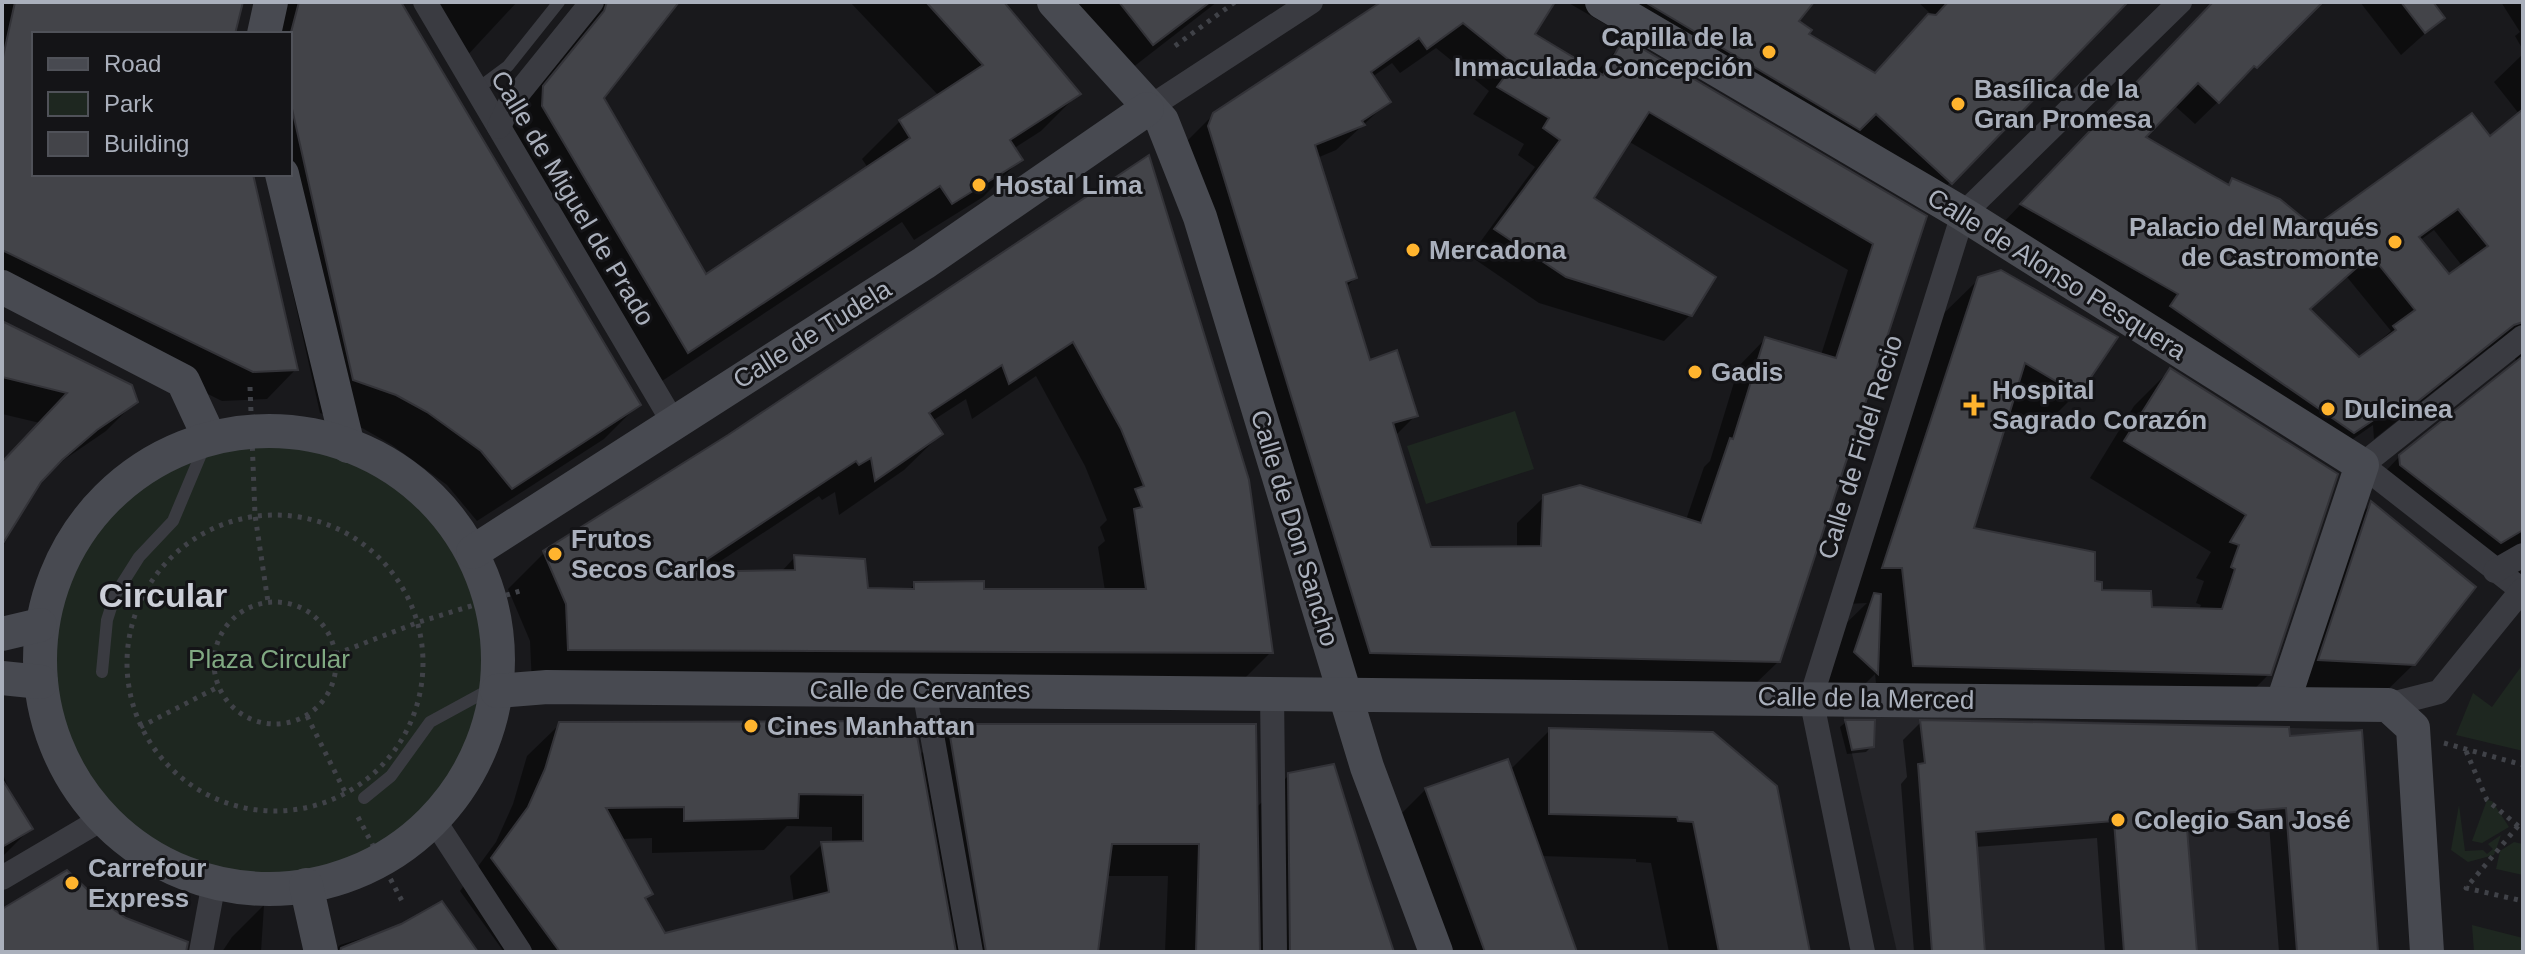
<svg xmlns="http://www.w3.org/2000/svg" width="2525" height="954" viewBox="0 0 2525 954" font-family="Arial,sans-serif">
	<rect width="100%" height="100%" fill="#19191c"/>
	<path fill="#252529" d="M1843,714L2362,730L2378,952H1897Z"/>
	<g fill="#1e2720">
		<path d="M1515,411L1534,469L1426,504L1407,446Z"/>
		<circle cx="269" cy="659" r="218"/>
		<path d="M2523,664V751L2456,735L2473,693L2492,707Z"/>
		<path d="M2487,800L2492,801L2509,827L2482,843L2472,841Z"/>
		<path d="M2459,805L2465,851L2483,850L2487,854L2493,849L2488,844L2501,835L2494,855L2468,862L2451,850Z"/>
		<path d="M2514,842L2523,844V875L2496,869L2500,851Z"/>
		<path d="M2472,925L2523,938V952H2474Z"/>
	</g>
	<g fill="#0007" fill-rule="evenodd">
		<path d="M2,2H241L233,34H34V174H251L296,369L267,399L222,401L2,293Z"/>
		<path d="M275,2H398L638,405L604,439L477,521L447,485L392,445L362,428L320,413L266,174H290V34H267Z"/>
		<path d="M419,2H517L465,58Z"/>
		<path d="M604,2H678L602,98L705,277L868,168L862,159L900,121L939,96L850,2H1001L1078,94L1041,131L1013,149L1020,160L983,197L914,240L902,222L650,389L507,126Z"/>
		<path d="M1049,2H1217L1114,82Z"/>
		<path d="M1385,2H1552L1532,35L1595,73L1625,41L1925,217L1779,661L1752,687L1344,679L1187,141L1214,114ZM1436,48L1489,91L1473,114L1524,144L1518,155L1535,167L1470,256L1539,303L1664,341L1691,314L1591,199L1628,141L1848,270L1821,355L1765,339L1739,366L1710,461L1704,467L1686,520L1544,497L1517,523V548L1429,549L1395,436L1415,416L1369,362L1346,287L1355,278L1317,158L1336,150L1388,102L1372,77L1392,63L1400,73Z"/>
		<path d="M1567,2H1786L1807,35L1874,74L1931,14L1918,2H2125L1924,209Z"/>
		<path d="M2215,2H2321L2195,124L2174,105L2143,137L2227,186L2233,181L2314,230L2490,139L2520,115L2494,82L2523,54V579L2377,480L2400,456L2513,367L2516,360L2506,346L2489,348L2374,439L2373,425L2330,455L1999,227ZM2434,230L2463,267L2448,277L2419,241ZM2347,277L2391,331L2359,359L2309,310Z"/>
		<path d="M2360,2H2430L2439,21L2401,55Z"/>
		<path d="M2501,2H2523V50L2515,36L2520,32Z"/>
		<path d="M1148,158L1271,652L1235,688L532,685L530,641L508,589L544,553L729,436ZM1036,376L1085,466L1107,520L1100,527L1105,541L1098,547L1105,591H982L915,584L908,591L866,589L795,557L781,572L701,574L819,496L822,500L835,492L839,515L904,470L941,434L932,421L966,399L972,419Z"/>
		<path d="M1979,279L2077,393L2041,429L2008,410L1972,529L2093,583L2100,592L2150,609L2199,610L2201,605L2196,603L2204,581L2196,578L2211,552L2090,478L2134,406L2170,370L2336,474L2269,674L2233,711L1878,701L1875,674L1838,711L1817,691L1836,633L1867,603L1847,604L1942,315Z"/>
		<path d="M2,323L136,401L106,431L65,459L38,484L2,548V461L40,423L2,414Z"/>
		<path d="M2371,504L2414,664L2375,702L2281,698L2333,542Z"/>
		<path d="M1846,722L1872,746L1866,752L1847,754L1840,727Z"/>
		<path d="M1921,722L2287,729L2376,952H2279L2269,825L2186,832L2195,952H2105L2097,838L1975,847L1983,952H1914L1901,784L1907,777L1903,740Z"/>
		<path d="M560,724L919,756L949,726L1257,807L1289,775L1393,952H1165L1168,876H1106L1096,952H504L460,891L496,842L513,804L527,756ZM787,826L832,827V844H822L790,876L794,903L664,936L644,900L651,893L621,839L652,838V853L764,850Z"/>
		<path d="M1550,730L1712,734L1808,952H1669L1651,863L1636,862V859L1541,856L1575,952H1428L1384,831L1426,789L1510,770Z"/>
		<path d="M2,771L12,799L30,829L2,857Z"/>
		<path d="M264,905L261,952H222L232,937Z"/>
		<path d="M402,926L476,952H333L340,945Z"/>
	</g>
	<g fill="#434449" stroke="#333338" stroke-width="2" fill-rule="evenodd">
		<path d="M15,2H243L235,34H34V174H253L298,370L253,372L2,250V61Z"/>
		<path d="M299,2H401L641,405L512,489L481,451L427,412L396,395L353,380L290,100V36Z"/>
		<path d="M607,2H679L604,98L706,274L910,138L899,120L983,65L926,2H1004L1081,94L1010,140L1023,160L952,204L940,186L688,353L542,106L543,86L604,11Z"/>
		<path d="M1119,2H1210L1153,45Z"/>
		<path d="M1381,2H1555L1535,34L1603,75L1624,38L1927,216L1780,662L1370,653L1208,126L1213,113ZM1463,23L1514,64L1497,87L1549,118L1543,128L1560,140L1494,229L1566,277L1692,316L1716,277L1594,198L1649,112L1873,244L1836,358L1765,337L1733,439L1730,438L1701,523L1580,485L1543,495L1541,546L1431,547L1393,423L1418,416L1397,350L1370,360L1346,282L1357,278L1315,145L1365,125L1362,121L1391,102L1371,72L1419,38L1427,49Z"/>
		<path d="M1645,2H1814L1799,21L1812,30L1809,34L1875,73L1928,14L1936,15L1948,2H2128L1952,184L1876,114L1860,130Z"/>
		<path d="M2213,2H2323L2257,68L2254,66L2219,103L2198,83L2146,137L2229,185L2232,178L2280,199L2314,227L2472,113L2490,136L2523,109V322L2514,325L2397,418L2396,405L2354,433L2170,306L2178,294L2020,204ZM2458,209L2488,246L2449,274L2419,237ZM2371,255L2415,310L2393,326L2396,330L2359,357L2310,309Z"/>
		<path d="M2401,2H2433L2445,18L2425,33Z"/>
		<path d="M1149,155L1249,480L1273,653L568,650L566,604L543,551L728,435ZM1073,342L1121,429L1144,486L1135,489L1142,507L1134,509L1146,589H984V581L914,582V589L868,588L865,559L794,555L795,570L688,572L856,461L859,465L871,458L875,481L943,434L929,413L1002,365L1009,384Z"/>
		<path d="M2001,270L2118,337L2079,395L2025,363L1974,528L2095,552V581L2102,582V590L2151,591L2152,607L2222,609L2235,569L2231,567L2239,545L2230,542L2246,515L2124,441L2170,368L2338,474L2271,675L1913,666L1902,568H1882L1978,277Z"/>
		<path d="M2,321L132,385L138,402L97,430L62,460L41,482L2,545V462L67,393L2,377Z"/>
		<path d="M2523,356V530L2501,543L2400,465L2399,455Z"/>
		<path d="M2371,501L2476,587L2415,665L2318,660Z"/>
		<path d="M1874,593L1881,594L1878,674L1854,652Z"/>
		<path d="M1845,720H1875L1874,747L1852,750Z"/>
		<path d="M1920,720L2289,727L2290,736L2362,730L2378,952H2297L2286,808L2186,816L2197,952H2124L2114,821L1976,832L1985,952H1932L1918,764L1925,763Z"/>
		<path d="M905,721L916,730L956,952H560L491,858L528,807L545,769L559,722ZM799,794L863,795V841L821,842L829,892L665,933L645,898L653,894L606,808L684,807V821L798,818Z"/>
		<path d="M948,724H1256L1260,952H1196L1199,844H1112L1098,952H986Z"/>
		<path d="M1549,728L1713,732L1777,786L1810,952H1719L1693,822L1678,821L1677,817L1549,814Z"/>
		<path d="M1508,759L1549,874L1577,952H1485L1425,788Z"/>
		<path d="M1334,764L1368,874L1394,952H1290L1288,773Z"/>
		<path d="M2,779L33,829L2,847Z"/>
		<path d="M67,870L93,895L126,918L188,942L186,952H2V909Z"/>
		<path d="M442,901L478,952H340L341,948L401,924Z"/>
	</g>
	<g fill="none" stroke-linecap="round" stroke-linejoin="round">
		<g stroke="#404248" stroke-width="5" stroke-dasharray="4 6" stroke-linecap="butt">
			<path d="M1175,46L1235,2"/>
			<path d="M250,387L255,515L268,602"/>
			<circle cx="275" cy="663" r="148"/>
			<circle cx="275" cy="663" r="61"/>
			<path d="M336,654L419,622L523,590"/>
			<path d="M307,716L346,794"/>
			<path d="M140,727L218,687"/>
			<path d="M2444,743L2523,765"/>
			<path d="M2466,751L2487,800L2523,830"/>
			<path d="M358,817L402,901"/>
			<path d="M2518,826L2466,888L2523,901"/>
		</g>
		<g stroke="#3a3b41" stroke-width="12">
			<path d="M477,89L508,66L559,2"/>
			<path d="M102,672L107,620L115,595L139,557L173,521L207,440"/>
			<path d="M364,798L391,776L430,722L485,692L493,691"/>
		</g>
		<g stroke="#3a3b41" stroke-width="24">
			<path d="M425,2L673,422"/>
			<path d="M1147,109L1311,2"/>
			<path d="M499,127L509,105L592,2"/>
			<path d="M2523,337L2362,465L2523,591"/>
			<path d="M2495,571L2523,555"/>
			<path d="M924,690L971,952"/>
			<path d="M1272,692L1275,952"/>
			<path d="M2388,705L2439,692L2522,590"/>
			<path d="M434,820L520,952"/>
			<path d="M2,878L102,819"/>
			<path d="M201,952L214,882"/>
			<path d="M1863,952L1811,698L1963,214L2180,2"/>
		</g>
		<g stroke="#484a51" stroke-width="34">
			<path d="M1054,2L1162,121L1200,217L1367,767L1436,952"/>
			<path d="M1602,2L1963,214L2362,465L2283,702"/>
			<path d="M264,34L271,2"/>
			<path d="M282,174L348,446"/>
			<path d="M2,287L183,381L209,437"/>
			<circle cx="269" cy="660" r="229"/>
			<path d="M473,552L924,263L1147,109"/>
			<path d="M2,634L40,625"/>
			<path d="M2,678L41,682"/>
			<path d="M497,691L547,687L2388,705L2413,728L2427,952"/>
			<path d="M306,885L321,952"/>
		</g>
	</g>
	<g fill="#ffb42e" stroke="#141417" stroke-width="3">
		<circle cx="1769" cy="52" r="8"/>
		<circle cx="1958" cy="104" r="8"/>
		<circle cx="979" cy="185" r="8"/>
		<circle cx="2395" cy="242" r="8"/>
		<circle cx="1413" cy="250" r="8"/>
		<circle cx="1695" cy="372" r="8"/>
		<path d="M1970 393h8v8h8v8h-8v8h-8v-8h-8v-8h8z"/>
		<circle cx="2328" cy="409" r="8"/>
		<circle cx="555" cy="554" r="8"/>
		<circle cx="751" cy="726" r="8"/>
		<circle cx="2118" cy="820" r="8"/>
		<circle cx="72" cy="883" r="8"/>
	</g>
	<g text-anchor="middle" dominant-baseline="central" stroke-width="6" stroke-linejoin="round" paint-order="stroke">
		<g font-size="26" font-weight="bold" fill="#aab0bc" stroke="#141417" text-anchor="start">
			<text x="1753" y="37" text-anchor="end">Capilla de la<tspan x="1753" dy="30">Inmaculada Concepción</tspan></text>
			<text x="1974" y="89">Basílica de la<tspan x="1974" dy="30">Gran Promesa</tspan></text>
			<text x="995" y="185">Hostal Lima</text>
			<text x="2379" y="227" text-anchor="end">Palacio del Marqués<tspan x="2379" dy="30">de Castromonte</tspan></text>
			<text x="1429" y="250">Mercadona</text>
			<text x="1711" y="372">Gadis</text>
			<text x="1992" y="390">Hospital<tspan x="1992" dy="30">Sagrado Corazón</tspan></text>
			<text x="2344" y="409">Dulcinea</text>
			<text x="571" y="539">Frutos<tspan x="571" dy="30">Secos Carlos</tspan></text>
			<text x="767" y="726">Cines Manhattan</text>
			<text x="2134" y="820">Colegio San José</text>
			<text x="88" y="868">Carrefour<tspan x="88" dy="30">Express</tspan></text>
		</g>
		<g font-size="26" fill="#aab0bc" stroke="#141417">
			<text transform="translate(573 198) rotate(59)">Calle de Miguel de Prado</text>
			<text transform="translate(2057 274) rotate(32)">Calle de Alonso Pesquera</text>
			<text transform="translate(812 334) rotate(-32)">Calle de Tudela</text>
			<text transform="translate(1860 447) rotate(-73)">Calle de Fidel Recio</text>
			<text transform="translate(1295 528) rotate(73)">Calle de Don Sancho</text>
			<text x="920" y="690">Calle de Cervantes</text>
			<text transform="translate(1866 698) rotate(1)">Calle de la Merced</text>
		</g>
		<g font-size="26" fill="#80a982" stroke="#141417">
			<text x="269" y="659">Plaza Circular</text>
		</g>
		<g font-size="34" font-weight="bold" fill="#cccfd8" stroke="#141417">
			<text x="163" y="595">Circular</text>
		</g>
	</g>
	<rect width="2525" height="954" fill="none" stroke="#aab0bc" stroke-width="8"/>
	<rect x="32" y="32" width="260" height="144" fill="#141417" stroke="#505259" stroke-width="2"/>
	<rect x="48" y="58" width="40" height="12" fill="#484a51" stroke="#505259" stroke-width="2"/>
	<text x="104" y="72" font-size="24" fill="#aab0bc">Road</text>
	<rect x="48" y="92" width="40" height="24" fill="#1e2720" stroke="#505259" stroke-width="2"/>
	<text x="104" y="112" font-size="24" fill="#aab0bc">Park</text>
	<rect x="48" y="132" width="40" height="24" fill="#434449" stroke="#505259" stroke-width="2"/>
	<text x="104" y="152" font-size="24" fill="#aab0bc">Building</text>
</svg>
